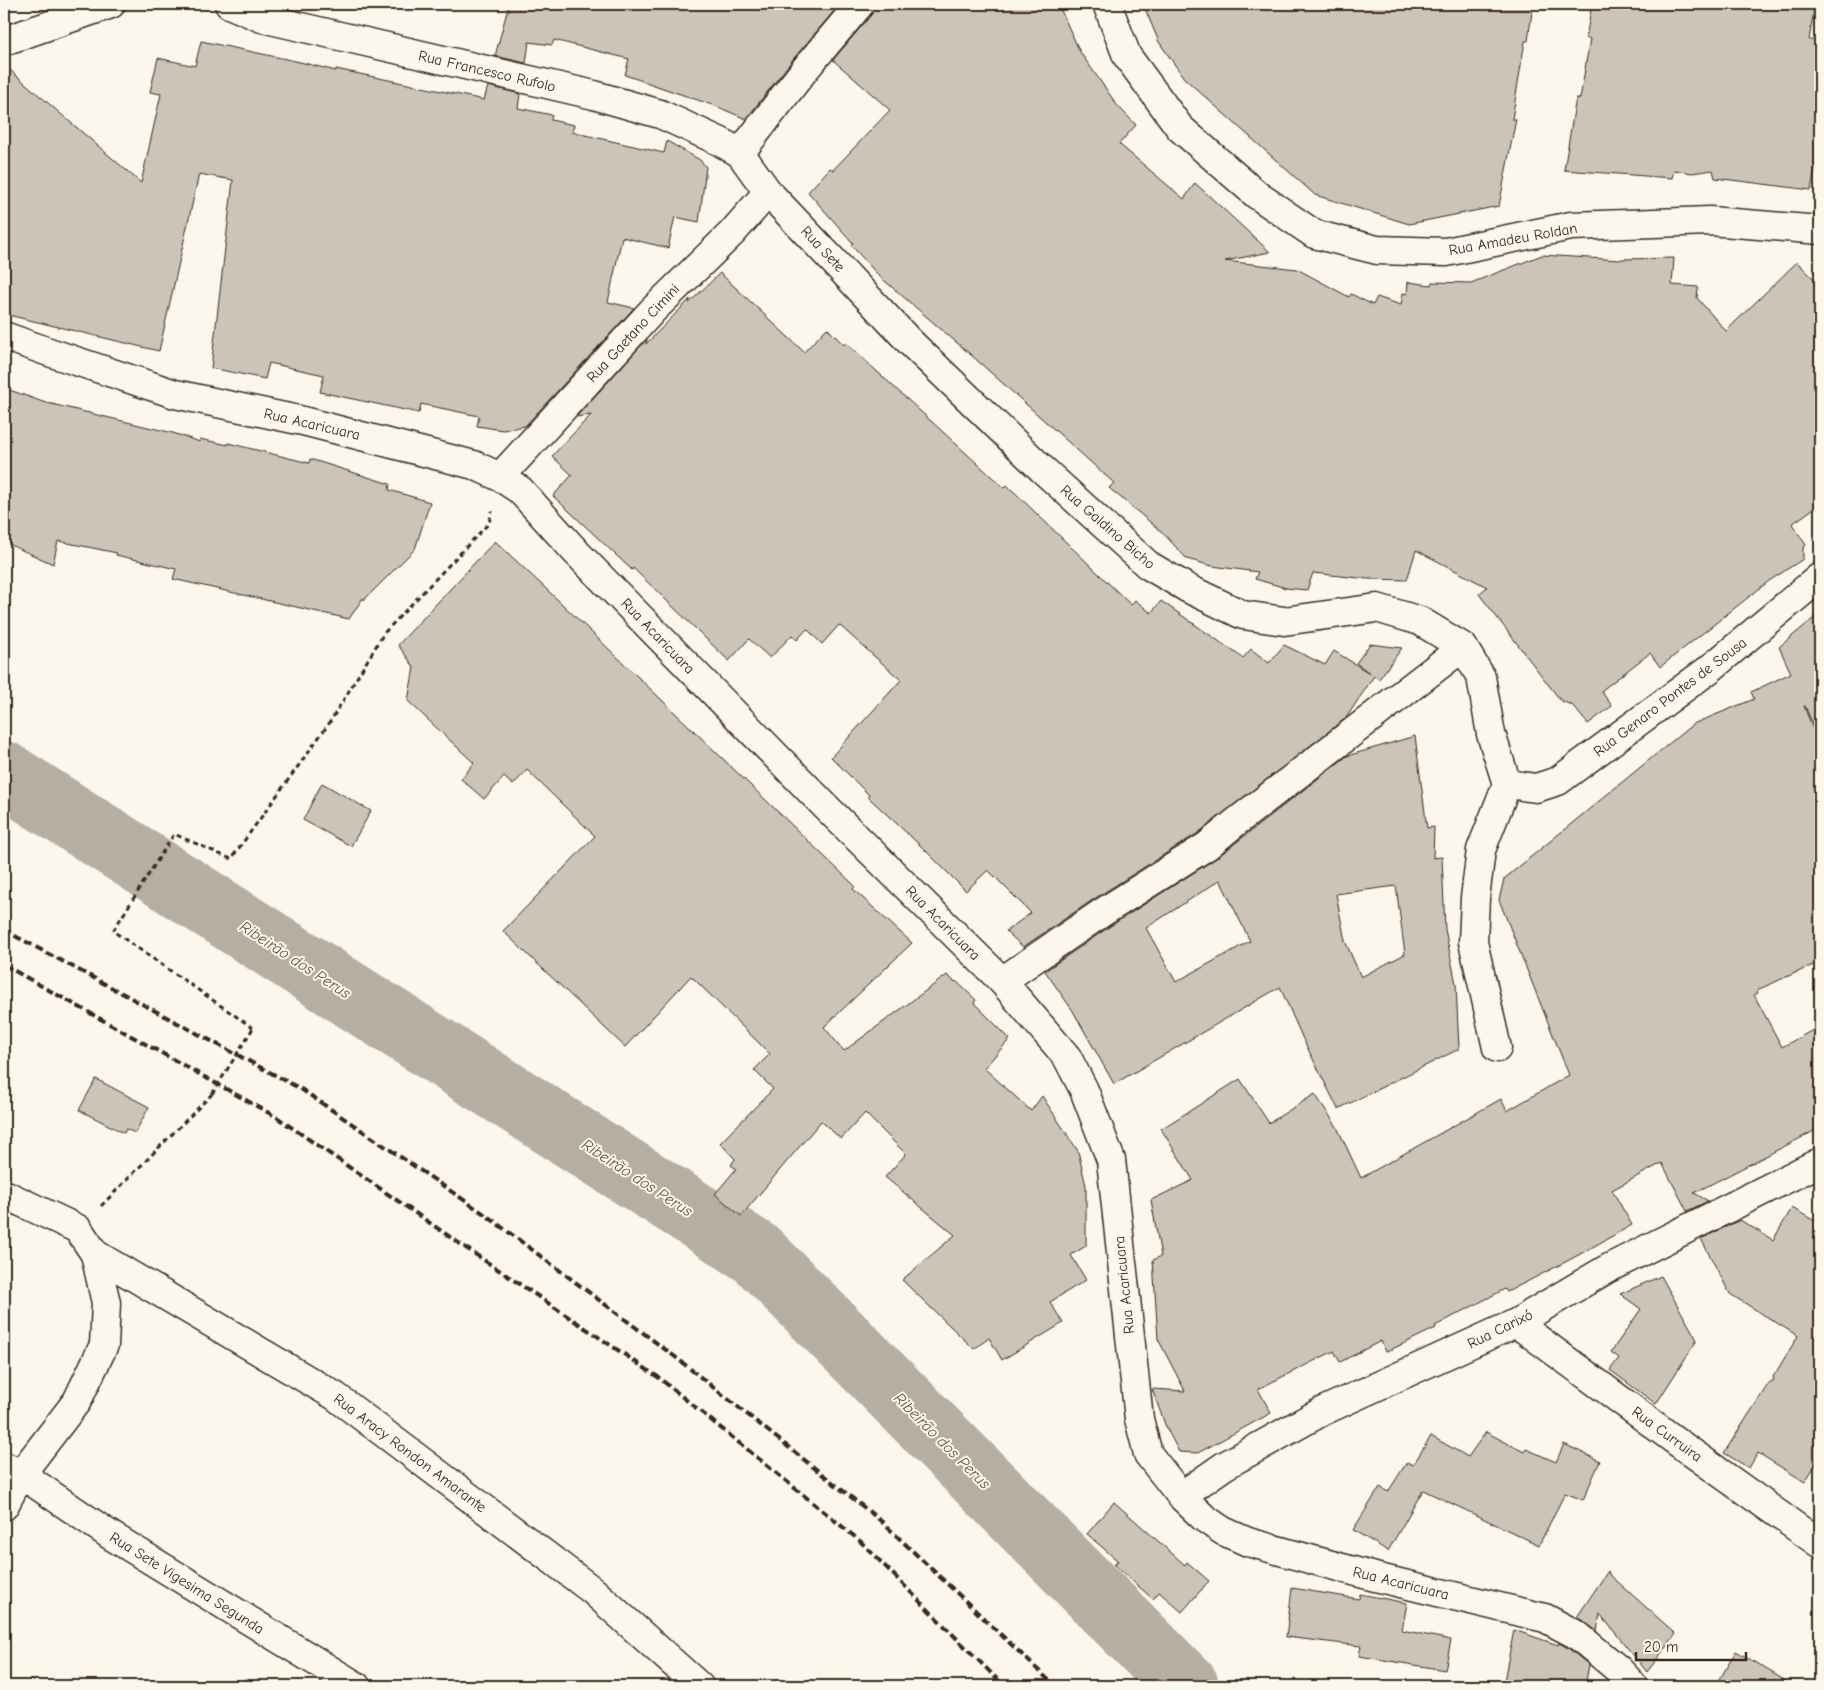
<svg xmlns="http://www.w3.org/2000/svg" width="1824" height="1690" viewBox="0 0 1824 1690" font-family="'Comic Neue',sans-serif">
	<rect width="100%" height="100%" fill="#fbf7ec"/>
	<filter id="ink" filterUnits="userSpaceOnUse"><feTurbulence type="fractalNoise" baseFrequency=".02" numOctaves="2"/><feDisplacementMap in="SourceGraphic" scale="10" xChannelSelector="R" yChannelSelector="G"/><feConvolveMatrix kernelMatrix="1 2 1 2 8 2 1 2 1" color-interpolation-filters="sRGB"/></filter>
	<g filter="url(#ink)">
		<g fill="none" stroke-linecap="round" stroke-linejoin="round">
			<path stroke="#b6aea2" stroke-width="66" d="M4,774L757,1254L1186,1686"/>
		</g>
		<g fill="#ccc4b9" stroke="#3b2a1e" fill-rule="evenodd">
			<path d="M509,4H840L794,58L746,119L718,107L625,75L629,59L554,40L552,45L529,42L526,63L495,56Z"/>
			<path d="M875,4H1058L1080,52L1117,105L1136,125L1119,144L1184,199L1195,183L1270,252L1225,261L1297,269L1349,297L1351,294L1373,305L1377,297L1401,305L1403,293L1407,294L1408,282L1431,285L1432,282L1471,283L1542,255L1620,260L1621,259L1674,258L1672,285L1698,287L1697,298L1726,331L1797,262L1820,285V504L1792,524L1806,545L1803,548V559L1769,581L1660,667L1650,653L1601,691L1612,706L1588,724L1572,705L1561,701L1479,594L1487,587L1416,550L1407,580L1368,579L1313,573L1307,590L1286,588L1255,579L1258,572L1212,566L1187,559L1162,532L1109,488L1114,483L970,354L879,276L851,245L853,243L808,192L830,168L833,170L890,110L833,60L872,14Z"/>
			<path d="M1143,4H1533L1528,41H1525L1512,119H1516L1499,206L1409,224L1315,195L1184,78L1159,42Z"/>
			<path d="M1592,4H1815L1809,40H1820V140L1811,190L1715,178L1713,170L1692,173L1674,170L1672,178L1564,170L1576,98L1580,99L1590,39L1586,38Z"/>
			<path d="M201,41L300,62L336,71V69L484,100L488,86L520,94L518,108L552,115L551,120L574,125L572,132L664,153L667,141L700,160L706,167L699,222L675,217L668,248L622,237L608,302L634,308L525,426L503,430L477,426L479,416L421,404L419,413L320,392L324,375L269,363L265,379L211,368L233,180L199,174L159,351L4,314V65L141,183L161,94L150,92L158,58L195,66Z"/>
			<path d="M720,273L804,352L827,328L844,345L846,343L1004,488L1007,485L1131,605L1135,600L1151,613L1161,601L1243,658L1251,649L1269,663L1284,645L1325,665L1334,651L1371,674L1356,663L1370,644L1402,648L1379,679L1374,676L1346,718L1198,833L1094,899L1023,947L1006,931L1031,913L988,870L966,891L924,849L868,797L869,795L831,757L901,680L839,625L822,644L807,629L797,640L792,635L770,658L749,639L729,661L633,568L632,570L553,496L572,475L552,456L591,415L576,417L647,339L646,344L690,299L689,303Z"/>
			<path d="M4,388L43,402L173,433L200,442V439L228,445V443L309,463L310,459L390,484L389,490L430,502L415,549L364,600L363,598L349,619L173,579L176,569L116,555L117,553L58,541L53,564L4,542Z"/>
			<path d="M495,541L559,601L855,886L853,889L912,943L824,1027L844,1051L947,975L955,982L956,981L976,1000L974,1003L1010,1039L984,1068L1031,1111L1042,1096L1078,1151L1086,1186V1246L1071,1255L1086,1280L1050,1302L1063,1323L1002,1360L989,1338L974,1349L902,1280L955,1235L885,1177L906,1154L865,1113L841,1139L821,1121L741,1216L715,1194L736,1169L731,1165L735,1159L720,1143L773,1089L754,1070L770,1054L691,976L625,1047L503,931L595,836L527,770L513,785L504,777L484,799L461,779L474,763L408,701L414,667L398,645Z"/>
			<path d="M1820,613V742L1805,706H1804L1820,747V962L1757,990L1758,993L1754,995L1782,1047L1820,1026V1128L1694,1193L1708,1201L1687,1211L1662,1163L1612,1190L1632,1225L1573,1258L1507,1292L1505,1289L1435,1326L1436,1328L1386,1352L1381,1341L1340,1362L1334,1351L1258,1389L1271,1413L1198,1453L1179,1452L1166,1427L1152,1389L1185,1391L1158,1339L1153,1260L1161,1256L1151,1200L1193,1180L1161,1129L1240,1079L1269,1123L1315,1094L1337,1127L1361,1178L1501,1099L1507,1111L1569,1075L1499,900L1504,879L1693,724L1754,699L1751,692L1791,673L1779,647Z"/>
			<path d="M1415,736L1427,828L1434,827L1433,858L1442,857L1445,929L1456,984L1459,1049L1338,1109L1303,1039L1280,987L1114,1084L1073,1011L1045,971L1112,925L1215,859L1347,756ZM1220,880L1250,941L1176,982L1146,928ZM1396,886L1405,954L1361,977L1345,941L1336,894Z"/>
			<path d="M322,783L371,811L351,846L303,820Z"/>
			<path d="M96,1079L149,1107L135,1133L126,1129L124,1133L79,1110Z"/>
			<path d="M1792,1208L1820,1224V1457L1805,1482L1758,1453L1749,1468L1724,1453L1769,1383L1774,1380L1773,1377L1798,1336L1730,1294L1701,1239L1740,1220L1773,1240Z"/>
			<path d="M1661,1276L1697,1340L1656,1404L1610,1370L1619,1358L1611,1352L1641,1309L1620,1294Z"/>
			<path d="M1486,1432L1524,1452L1526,1449L1556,1462L1564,1444L1600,1461L1583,1500L1565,1493L1539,1545L1423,1490L1388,1551L1353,1530L1380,1487L1388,1492L1407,1462L1413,1465L1431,1436L1468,1457Z"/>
			<path d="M1114,1502L1185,1565L1187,1562L1209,1581L1182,1612L1159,1592L1153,1599L1114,1565L1118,1561L1087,1534Z"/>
			<path d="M1608,1571L1609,1574L1676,1634L1647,1672L1600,1614L1597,1631L1577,1617Z"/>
			<path d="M1292,1588L1359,1599L1360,1594L1407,1603L1402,1630L1451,1640L1445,1670L1359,1656L1361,1646L1286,1637Z"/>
			<path d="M1514,1630L1558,1645L1559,1643L1568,1648L1589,1665L1585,1686H1503Z"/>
			<path d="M1736,1651L1794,1686H1716Z"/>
		</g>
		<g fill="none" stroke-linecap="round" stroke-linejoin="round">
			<defs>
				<g id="minor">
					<path d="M229,4L262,18L594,95L660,114L719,141L740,153L768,192L910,342L1042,469L1148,565L1189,589L1243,615L1284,621L1377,608L1420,621L1463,647L1481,677L1491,734L1507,784L1481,850L1475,898L1473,942L1497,1048"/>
					<path d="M1107,4L1127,56L1180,128L1257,195L1314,234L1377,250L1446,252L1571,226L1710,221L1820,230"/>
					<path d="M4,41L111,4"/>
					<path d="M740,153L806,68L860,4"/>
					<path d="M4,336L49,352L175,394L303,421L474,465L500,477L520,490L577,553L827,808L1002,981L1067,1057L1084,1090L1111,1160L1139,1419L1148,1454L1181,1496L1204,1518L1223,1531L1248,1542L1375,1577L1545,1618L1577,1635L1619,1670L1634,1686"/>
					<path d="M500,477L653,310L732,233L768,192"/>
					<path d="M1507,784L1536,788L1558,781L1711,668L1820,577"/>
					<path d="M1002,981L1103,912L1207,846L1236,822L1463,647"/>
					<path d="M4,1194L78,1229L95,1254L106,1303L104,1345L77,1401L21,1474L4,1506"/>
					<path d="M95,1254L335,1396L592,1590L699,1686"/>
					<path d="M1516,1323L1684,1447L1820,1544"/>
					<path d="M4,1466L21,1474L110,1535L356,1686"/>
					<path d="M1181,1496L1224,1466L1323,1411L1516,1323L1607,1269L1820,1162"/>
				</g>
			</defs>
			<use href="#minor" stroke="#3b2a1e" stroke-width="31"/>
			<g stroke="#3b2a1e" stroke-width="3" stroke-dasharray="5 4" stroke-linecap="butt">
				<path d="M253,1028L113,931L174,834L231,859L330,722L384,633L489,523L492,511"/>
				<path d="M101,1206L212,1094"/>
			</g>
			<use href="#minor" stroke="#fbf7ec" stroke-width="28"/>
			<g stroke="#3b2a1e" stroke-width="4" stroke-dasharray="8 4" stroke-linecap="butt">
				<path d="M4,930L301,1089L483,1213L674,1356L881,1521L1055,1686"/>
				<path d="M4,965L278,1118L466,1248L658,1377L860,1541L1004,1686"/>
			</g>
			<path stroke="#3b2a1e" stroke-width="3" stroke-dasharray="5 4" stroke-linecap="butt" d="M212,1094L253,1028"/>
		</g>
	</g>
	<g text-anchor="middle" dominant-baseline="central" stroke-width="4" stroke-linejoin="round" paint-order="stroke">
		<g font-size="15" fill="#3b2a1e" stroke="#fbf7ec">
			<text transform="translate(487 71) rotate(13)">Rua Francesco Rufolo</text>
			<text transform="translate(1513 239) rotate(-10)">Rua Amadeu Roldan</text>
			<text transform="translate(823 249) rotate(47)">Rua Sete</text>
			<text transform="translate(633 333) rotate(-47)">Rua Gaetano Cimini</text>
			<text transform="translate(312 424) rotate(13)">Rua Acaricuara</text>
			<text transform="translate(1108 527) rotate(41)">Rua Galdino Bicho</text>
			<text transform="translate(658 636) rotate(46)">Rua Acaricuara</text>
			<text transform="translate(1670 697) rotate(-37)">Rua Genaro Pontes de Sousa</text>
			<text transform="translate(943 923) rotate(45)">Rua Acaricuara</text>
			<text transform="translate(1124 1285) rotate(-96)">Rua Acaricuara</text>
			<text transform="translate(1500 1329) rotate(-26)">Rua Carixó</text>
			<text transform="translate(1667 1434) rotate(36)">Rua Curruira</text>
			<text transform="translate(410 1453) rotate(37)">Rua Aracy Rondon Amarante</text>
			<text transform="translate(187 1583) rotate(32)">Rua Sete Vigesima Segunda</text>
			<text transform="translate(1401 1583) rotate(14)">Rua Acaricuara</text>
		</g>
		<g font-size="16" font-style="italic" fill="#605246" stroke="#fbf7ec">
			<text transform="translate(295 960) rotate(33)">Ribeirão dos Perus</text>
			<text transform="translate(637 1178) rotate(33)">Ribeirão dos Perus</text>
			<text transform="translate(942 1441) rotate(45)">Ribeirão dos Perus</text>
		</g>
	</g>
	<rect width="1824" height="1690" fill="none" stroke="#fbf7ec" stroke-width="20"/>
	<rect x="10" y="10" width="1804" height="1670" fill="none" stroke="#3b2a1e" stroke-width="2" filter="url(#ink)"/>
	<path d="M1636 1652v8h110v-8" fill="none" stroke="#3b2a1e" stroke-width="2.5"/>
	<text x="1644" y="1652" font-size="15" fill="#3b2a1e" stroke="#fbf7ec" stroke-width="4" paint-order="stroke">20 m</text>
</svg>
